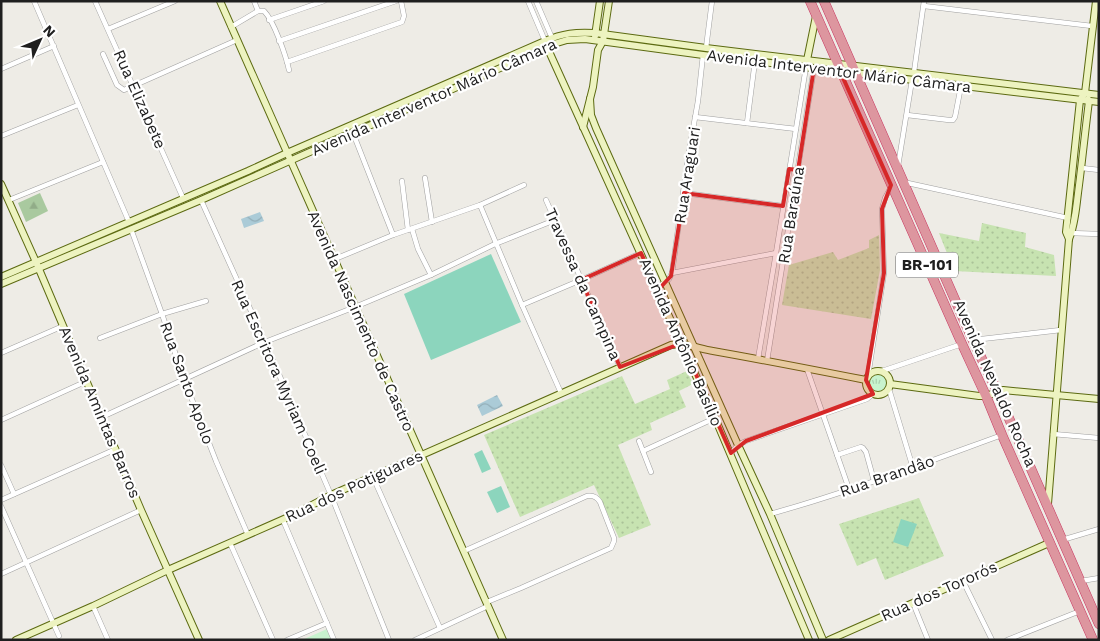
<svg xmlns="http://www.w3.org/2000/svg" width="1100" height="641" viewBox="0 0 1100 641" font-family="'Work Sans',sans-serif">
	<defs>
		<pattern id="grass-dots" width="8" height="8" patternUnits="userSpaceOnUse" patternTransform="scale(1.25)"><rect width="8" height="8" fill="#c7e3b1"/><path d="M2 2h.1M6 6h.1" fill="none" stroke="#aac298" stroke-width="1.8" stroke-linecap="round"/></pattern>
		<pattern id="forest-firs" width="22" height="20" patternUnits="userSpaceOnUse" patternTransform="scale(1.25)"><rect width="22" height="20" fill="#a9c99f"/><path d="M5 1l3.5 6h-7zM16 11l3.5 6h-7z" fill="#91ac88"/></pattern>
		<pattern id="park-tufts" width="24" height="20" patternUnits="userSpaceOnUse" patternTransform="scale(1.25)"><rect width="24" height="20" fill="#c8f3ce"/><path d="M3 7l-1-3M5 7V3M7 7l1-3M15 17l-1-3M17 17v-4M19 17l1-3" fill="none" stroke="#abd0b0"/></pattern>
		<pattern id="water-waves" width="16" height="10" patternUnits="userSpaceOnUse" patternTransform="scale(1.25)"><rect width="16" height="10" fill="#abcbd7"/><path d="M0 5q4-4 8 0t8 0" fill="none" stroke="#93aeb8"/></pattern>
	</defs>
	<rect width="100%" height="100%" fill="#eeece6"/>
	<g fill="url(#grass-dots)">
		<path d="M982,223L1026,233L1025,247L1054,255L1056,276L954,271L939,233L979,241Z"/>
		<path d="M879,235L880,270L871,319L782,305L789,265L833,252L838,260L869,248V240Z"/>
		<path d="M687,371L693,384L679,391L686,407L650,423L652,430L618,445L651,525L619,538L594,485L520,517L484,435L622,376L635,404L670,389L667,380Z"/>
		<path d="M919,498L944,556L885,580L876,558L857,566L839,524Z"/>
	</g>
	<path fill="url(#forest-firs)" d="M40,193L48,211L26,222L18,203Z"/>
	<g fill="url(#park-tufts)">
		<circle cx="879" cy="383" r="9"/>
		<path d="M327,629L332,640H302Z"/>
	</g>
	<g fill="#8cd5bd">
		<path d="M491,254L521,322L431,360L404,294Z"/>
		<path d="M482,450L491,469L482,473L474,454Z"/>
		<path d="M501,486L510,507L497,513L487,492Z"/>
		<path d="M901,519L917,524L908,547L893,542Z"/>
	</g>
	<g fill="url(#water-waves)">
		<path d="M260,212L264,221L244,228L241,219Z"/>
		<path d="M497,395L503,406L482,416L477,405Z"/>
	</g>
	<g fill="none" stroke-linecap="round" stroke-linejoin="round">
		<defs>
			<g id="street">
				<path d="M34,1L129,222"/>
				<path d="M95,1L183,198"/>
				<path d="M254,1L258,11"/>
				<path d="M528,1L545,41"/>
				<path d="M536,1L552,38"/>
				<path d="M924,6L1092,26"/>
				<path d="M269,20L324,1"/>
				<path d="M231,27L258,11H264C274,21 286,56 289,70"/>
				<path d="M108,29L175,1"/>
				<path d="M279,41L396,1"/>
				<path d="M706,48L712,1"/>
				<path d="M103,54L117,85L124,90L237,40"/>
				<path d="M287,62L402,22L404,16L401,1"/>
				<path d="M1,69L54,46"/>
				<path d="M914,72L924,1"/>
				<path d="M907,115L949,120H953L955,117L961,86"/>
				<path d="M695,117L796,129"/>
				<path d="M747,123L755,61"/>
				<path d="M353,133L393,235"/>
				<path d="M1,136L78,105"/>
				<path d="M898,166L912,80"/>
				<path d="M1082,168L1099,170"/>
				<path d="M425,178L432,222"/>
				<path d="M402,181L408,230"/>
				<path d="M903,182L1068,218"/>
				<path d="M684,193L783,206"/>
				<path d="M9,200L103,162"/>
				<path d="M201,200L265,342L331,495L389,640"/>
				<path d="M546,200L620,367"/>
				<path d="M480,205L522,305L561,393"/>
				<path d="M131,229L162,314L184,379L216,461L248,535"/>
				<path d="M412,229L418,249L431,275"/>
				<path d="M1070,233L1099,234"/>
				<path d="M335,259L393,235L480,205L524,185"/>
				<path d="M672,273L776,253"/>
				<path d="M657,288L669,279L672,273L688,157L698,101L703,55"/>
				<path d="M522,305L581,280L641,253"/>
				<path d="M100,338L162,314L206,301"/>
				<path d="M973,340L1061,330"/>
				<path d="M1,353L63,326"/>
				<path d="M758,359L776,253L806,67"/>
				<path d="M767,361L814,68"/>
				<path d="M807,369L849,489"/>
				<path d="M882,371L962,344"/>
				<path d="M868,376L884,273L882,209L885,198L891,187"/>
				<path d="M889,389L913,468"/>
				<path d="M102,417L265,342L355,307L431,275L495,244L555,220"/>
				<path d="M1,420L87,381"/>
				<path d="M1053,434L1099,438"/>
				<path d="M639,441L651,472"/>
				<path d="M643,451L715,418"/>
				<path d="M731,453L738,445L746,441L867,399L873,394"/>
				<path d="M837,455L861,447L863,448L866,452L874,481"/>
				<path d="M1,465L14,494"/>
				<path d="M373,477L440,628"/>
				<path d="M1,500L116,449"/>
				<path d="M1,506L59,636"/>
				<path d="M770,514C849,492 925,463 1002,435"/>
				<path d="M283,520L334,640"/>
				<path d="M1062,540L1099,529"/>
				<path d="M230,543L273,640"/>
				<path d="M464,551L587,496C593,495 597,497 600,502L614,538V541L611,548L521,588L487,602"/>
				<path d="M1,574L141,510"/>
				<path d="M963,581L992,640"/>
				<path d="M1081,581L1099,578"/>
				<path d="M913,603L928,640"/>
				<path d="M93,606L108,640"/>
				<path d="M287,640L327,623"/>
				<path d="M415,640L488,606"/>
				<path d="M1007,640L1080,611"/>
			</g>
			<g id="secondary">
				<path d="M220,1L503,640"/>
				<path d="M595,36L600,1"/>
				<path d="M547,47L715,418L809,640"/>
				<path d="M807,60L816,16"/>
				<path d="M590,99L591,115L596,128L738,445L770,514L823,640"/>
				<path d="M583,127L593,87L598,50L603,41L609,1"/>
				<path d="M1,184L36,262L141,510L199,640"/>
				<path d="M1069,239L1066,232L1080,100L1085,93L1096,1"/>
				<path d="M1,277L248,171L287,153L545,41C563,33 576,32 595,33L706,48L1099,95"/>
				<path d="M1,284L201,200L557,43L567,40L585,39L703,55L1099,102"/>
				<circle cx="878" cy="383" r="12"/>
				<path d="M890,384L979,396H986L1003,390L1099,399"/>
				<path d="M1048,504L1069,239C1075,225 1076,209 1078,193C1082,163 1085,132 1089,101L1088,99"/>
				<path d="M16,640L93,606L168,570L293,515L331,495L671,345C685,342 699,349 713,351C764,360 815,370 866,380"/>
				<path d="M829,640L1049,543"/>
			</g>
			<g id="highway">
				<path d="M810,1L962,344L986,396L1002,435L1093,640"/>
				<path d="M824,1L970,334L997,391L1099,624"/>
			</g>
		</defs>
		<use href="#street" stroke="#a0a0a0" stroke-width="5.5"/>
		<use href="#secondary" stroke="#5c6a11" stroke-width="8"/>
		<use href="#highway" stroke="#c83861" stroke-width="10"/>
		<use href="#street" stroke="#fff" stroke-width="4.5"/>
		<use href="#secondary" stroke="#edf3c0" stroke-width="6"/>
		<use href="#highway" stroke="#dd969f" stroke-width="9"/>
	</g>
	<path fill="#d62828" fill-opacity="0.2" stroke="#d62828" stroke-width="4" stroke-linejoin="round" d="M814,68L840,71L891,185L882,209L884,273L866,380L873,394L746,441L731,453L682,343L620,367L581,280L641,253L658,290L671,276L684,193L783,206L789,169L798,170Z"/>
	<g text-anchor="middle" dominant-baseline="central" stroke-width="4.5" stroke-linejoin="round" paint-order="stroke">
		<rect fill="#fff" stroke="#626262" stroke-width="1" x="896" y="252.5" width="62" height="25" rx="4"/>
		<g font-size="15" font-weight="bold" fill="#1f1f1f">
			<text x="927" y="265">BR-101</text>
		</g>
		<g font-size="16" fill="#1f1f1f" stroke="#fff">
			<text transform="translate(839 71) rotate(7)">Avenida Interventor Mário Câmara</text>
			<text transform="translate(434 97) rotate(-24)">Avenida Interventor Mário Câmara</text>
			<text transform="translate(140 99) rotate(66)">Rua Elizabete</text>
			<text transform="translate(687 175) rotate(-81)">Rua Araguari</text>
			<text transform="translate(791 215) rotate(-81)">Rua Baraúna</text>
			<text transform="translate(583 284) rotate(66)">Travessa da Campina</text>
			<text transform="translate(361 321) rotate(66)">Avenida Nascimento de Castro</text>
			<text transform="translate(681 342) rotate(66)">Avenida Antônio Basílio</text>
			<text transform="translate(279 377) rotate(66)">Rua Escritora Myriam Coeli</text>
			<text transform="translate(187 383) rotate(70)">Rua Santo Apolo</text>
			<text transform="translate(995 383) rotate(66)">Avenida Nevaldo Rocha</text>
			<text transform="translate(100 412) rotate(67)">Avenida Amintas Barros</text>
			<text transform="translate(887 476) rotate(-19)">Rua Brandâo</text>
			<text transform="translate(354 486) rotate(-25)">Rua dos Potiguares</text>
			<text transform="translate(939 591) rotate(-24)">Rua dos Tororós</text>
		</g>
	</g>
	<rect width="1100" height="641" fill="none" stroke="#1f1f1f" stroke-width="5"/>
	<g transform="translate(40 40) rotate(46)" stroke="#ffffff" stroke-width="4" paint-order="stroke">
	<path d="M0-4L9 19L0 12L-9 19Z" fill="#1f1f1f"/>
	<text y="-8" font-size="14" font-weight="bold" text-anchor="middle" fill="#1f1f1f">N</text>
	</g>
</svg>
